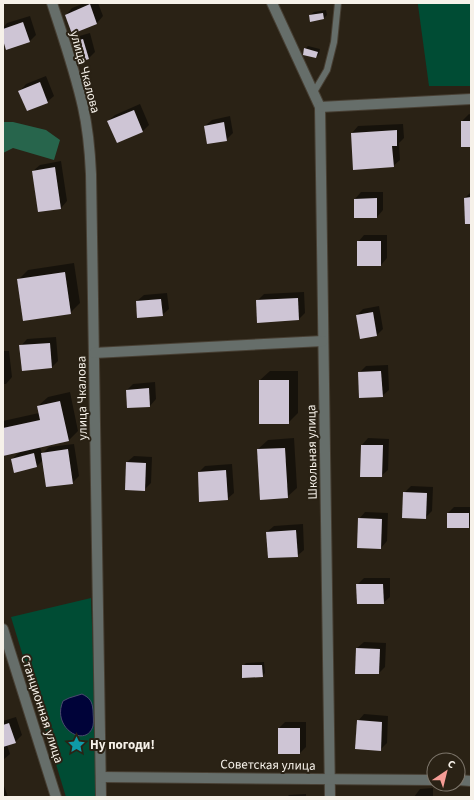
<svg xmlns="http://www.w3.org/2000/svg" width="474" height="800" viewBox="0 0 474 800" font-family="'Source Sans 3',sans-serif">
	<rect width="100%" height="100%" fill="#2a2215"/>
	<g fill="#004c34">
		<path d="M418,3H471V86H429L418,5Z"/>
		<path d="M91,598L98,797H66L11,617Z"/>
	</g>
	<path fill="#27654c" d="M3,122H13L46,130L60,140L54,160L13,148L3,153Z"/>
	<path fill="#000339" stroke="#4a4a6e" d="M82,694C90,698 92,701 93,710C93,715 94,721 93,726C86,749 51,728 63,701L69,698Z"/>
	<g fill="#0007">
		<path d="M85,3H98L103,16L97,23L73,32L66,15L72,8Z"/>
		<path d="M326,10L327,15L324,18L310,15L314,12Z"/>
		<path d="M30,16L36,35L30,41L3,37V28L7,23Z"/>
		<path d="M90,33L95,52L89,58L75,62L69,44L76,37Z"/>
		<path d="M308,46L320,49L319,54L316,57L305,49Z"/>
		<path d="M46,76L54,96L47,102L20,91L26,84Z"/>
		<path d="M140,104L149,125L143,131L108,121L115,115Z"/>
		<path d="M469,114L471,115V146H462V121Z"/>
		<path d="M230,116L233,133L226,140L205,126L212,120Z"/>
		<path d="M403,124L404,138L399,143L400,160L393,166L354,169L352,133L358,126Z"/>
		<path d="M61,161L67,201L61,208L39,211L33,171L40,165Z"/>
		<path d="M361,192H383V210L377,217H355V199Z"/>
		<path d="M471,192V223L465,198Z"/>
		<path d="M364,235H387V258L381,265L358,242Z"/>
		<path d="M74,263L80,303L70,313L18,280L28,270Z"/>
		<path d="M304,292L305,313L299,319L257,301L264,294Z"/>
		<path d="M167,293L169,309L162,315L137,301L144,295Z"/>
		<path d="M379,306L383,329L377,335L357,315L363,309Z"/>
		<path d="M56,337L58,361L52,367L21,346L27,339Z"/>
		<path d="M3,351H9L12,377L6,384H3Z"/>
		<path d="M388,365L389,390L382,396L359,373L366,366Z"/>
		<path d="M270,371H298V413L288,423L260,380Z"/>
		<path d="M155,382L156,399L150,406L128,407L127,390L133,384Z"/>
		<path d="M70,392L78,431L69,440L40,447L42,454L49,447L74,444L79,476L72,483L43,460L37,466L15,471L12,459L21,451L3,455V421L39,413L38,406L48,397Z"/>
		<path d="M294,438L297,488L287,497L258,449L268,440Z"/>
		<path d="M368,438L389,439L388,470L381,476H361L362,445Z"/>
		<path d="M134,456L152,457L151,483L144,490L127,462Z"/>
		<path d="M232,464L234,493L227,499L199,472L205,466Z"/>
		<path d="M411,486L433,487L432,511L425,518L404,493Z"/>
		<path d="M454,507H471V525L469,527L448,513Z"/>
		<path d="M365,512L388,513L387,541L381,548L359,519Z"/>
		<path d="M303,524L304,550L297,556L267,532L274,526Z"/>
		<path d="M364,578H390V597L383,603L357,585Z"/>
		<path d="M364,642L386,643L385,667L379,673L357,648Z"/>
		<path d="M264,662L265,673L262,676L243,666L246,663Z"/>
		<path d="M364,714L388,716L387,743L380,750L358,721Z"/>
		<path d="M16,717L22,735L15,742L7,745L10,754L3,760V721Z"/>
		<path d="M285,722H306V747L300,753L279,728Z"/>
		<path d="M4,786L8,797H3Z"/>
		<path d="M433,788V797H414L420,789Z"/>
		<path d="M306,794V797H287L289,795Z"/>
	</g>
	<g fill="#cec5d5">
		<path d="M90,4L97,24L72,34L65,15Z"/>
		<path d="M323,13L324,19L310,22L309,15Z"/>
		<path d="M23,22L30,42L6,50L3,40V29Z"/>
		<path d="M83,39L89,59L74,64L68,43Z"/>
		<path d="M304,48L318,52L316,58L303,55Z"/>
		<path d="M40,82L48,103L27,111L18,91Z"/>
		<path d="M134,110L143,132L117,143L107,121Z"/>
		<rect x="461" y="121" width="10" height="26"/>
		<path d="M224,122L227,141L207,144L204,126Z"/>
		<path d="M397,130V146H392L394,167L353,170L351,133Z"/>
		<path d="M55,167L61,209L38,212L32,171Z"/>
		<path d="M471,197V224H465L464,198Z"/>
		<path d="M377,198V218H354V199Z"/>
		<rect x="357" y="241" width="24" height="25"/>
		<path d="M65,272L71,314L23,321L17,279Z"/>
		<path d="M298,298L299,320L257,323L256,300Z"/>
		<path d="M161,299L163,316L137,318L136,301Z"/>
		<path d="M373,312L377,336L360,339L356,315Z"/>
		<path d="M50,343L52,368L22,371L19,345Z"/>
		<path d="M381,371L383,397L359,398L358,372Z"/>
		<rect x="259" y="380" width="30" height="44"/>
		<path d="M149,388L150,407L127,408L126,390Z"/>
		<path d="M60,401L69,441L3,456V428L40,420L37,406Z"/>
		<path d="M361,445H383L382,477H360Z"/>
		<path d="M285,448L288,498L260,500L257,449Z"/>
		<path d="M68,449L73,484L46,487L41,453Z"/>
		<path d="M34,453L37,467L14,473L11,459Z"/>
		<path d="M126,462L146,463L145,491L125,490Z"/>
		<path d="M226,470L228,500L199,502L198,472Z"/>
		<path d="M403,492L427,493L426,519L402,518Z"/>
		<rect x="447" y="513" width="22" height="15"/>
		<path d="M358,518L382,519L381,549L357,548Z"/>
		<path d="M296,530L298,557L268,558L266,532Z"/>
		<path d="M356,584H383L384,604H357Z"/>
		<path d="M356,648L380,649L379,674H355Z"/>
		<path d="M242,665H262L263,677L242,678Z"/>
		<path d="M357,720L382,722L381,751L355,749Z"/>
		<path d="M9,723L16,743L3,747V725Z"/>
		<rect x="278" y="728" width="22" height="26"/>
	</g>
	<g fill="none" stroke-linecap="round" stroke-linejoin="round">
		<defs>
			<path id="lane" d="M314,92L327,70L334,42L338,3"/>
			<g id="street">
				<path d="M52,3C63,37 75,71 83,107C88,129 90,152 91,174L101,797"/>
				<path d="M272,3L320,107L330,797"/>
				<path d="M320,107L471,99"/>
				<path d="M94,353L323,341"/>
				<path d="M3,629L56,797"/>
				<path d="M101,777L434,780"/>
				<path d="M458,780L471,781"/>
			</g>
		</defs>
		<use href="#lane" stroke="#473f33" stroke-width="8"/>
		<use href="#street" stroke="#473f33" stroke-width="12"/>
		<use href="#lane" stroke="#666e6a" stroke-width="6"/>
		<use href="#street" stroke="#666e6a" stroke-width="10"/>
	</g>
	<defs>
		<symbol id="sight-bare" viewBox="-9 -9 18 18"><path d="M0-6L1.8-2.2L6-1.7L2.9 1.2L3.7 5.4L0 3.3L-3.7 5.4L-2.9 1.2L-6-1.7L-1.8-2.2Z" fill="#0f9aa8" stroke="#2a2215" stroke-width="2.5" paint-order="stroke"/></symbol>
	</defs>
	<g fill-rule="evenodd">
		<use href="#sight-bare" x="64" y="732" width="25" height="25"/>
	</g>
	<g text-anchor="middle" dominant-baseline="central" stroke-width="4" stroke-linejoin="round" paint-order="stroke">
		<g font-size="13" fill="#f6f1e9" stroke="#2a2215">
			<text transform="translate(85 72) rotate(75)">улица Чкалова</text>
			<text transform="translate(82 398) rotate(-91)">улица Чкалова</text>
			<text transform="translate(312 452) rotate(-91)">Школьная улица</text>
			<text transform="translate(42 709) rotate(72)">Станционная улица</text>
			<text transform="translate(268 765) rotate(1)">Советская улица</text>
		</g>
		<g font-size="13" font-weight="bold" fill="#f6f1e9" stroke="#2a2215" text-anchor="start">
			<text x="90" y="745">Ну погоди!</text>
		</g>
	</g>
	<rect width="474" height="800" fill="none" stroke="#f6f1e9" stroke-width="8"/>
	<g transform="translate(446 772) rotate(35)"><circle r="19" fill="#2a2215" stroke="#7c756a"/>
	<path d="M0-3L7 15L0 10L-7 15Z" fill="#f59c95"/>
	<text y="-6" font-size="11" font-weight="bold" text-anchor="middle" fill="#f6f1e9">С</text>
	</g>
</svg>
